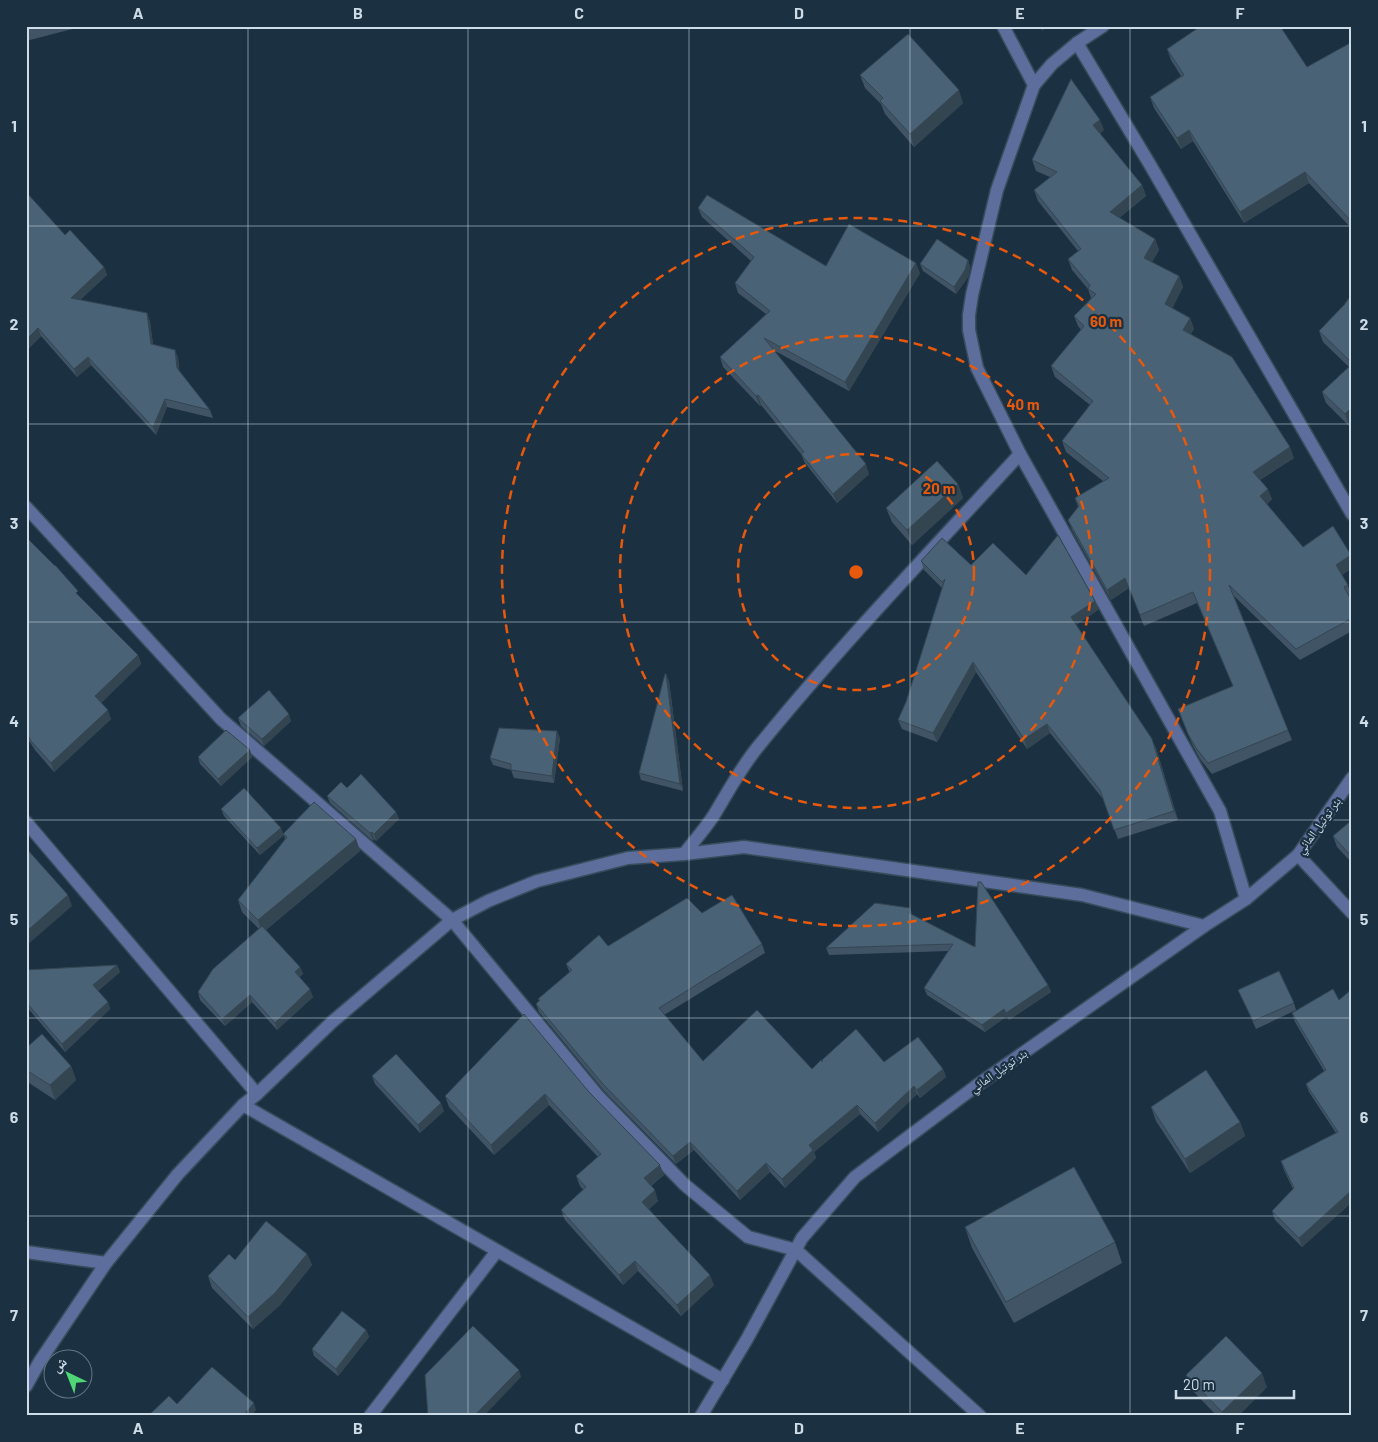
<svg xmlns="http://www.w3.org/2000/svg" width="1378" height="1442" viewBox="0 0 1378 1442" font-family="Barlow,'Noto Naskh Arabic',sans-serif">
	<rect width="100%" height="100%" fill="#1b3142"/>
	<g fill="none" stroke-linecap="round" stroke-linejoin="round">
		<defs>
			<g id="minor">
				<path d="M1003,26L1034,85"/>
				<path d="M1103,26L1077,43L1052,64L1034,85L997,190L972,295L969,315V330L977,368L1020,454L1220,811L1246,899"/>
				<path d="M1077,43L1149,163L1352,514"/>
				<path d="M26,507L221,719L452,920L599,1097L685,1185L748,1237L796,1250L980,1416"/>
				<path d="M26,822L257,1094"/>
				<path d="M684,854C694,841 705,829 714,815C728,792 740,769 757,748C840,646 931,551 1020,454"/>
				<path d="M1298,855L1352,913"/>
				<path d="M243,1105L723,1380"/>
				<path d="M26,1252L106,1263"/>
				<path d="M26,1386L40,1361L106,1263L178,1174L243,1105L257,1094L332,1022L452,920L488,901L537,881L628,858L684,854L744,847L1082,895L1204,926"/>
				<path d="M370,1416L497,1251"/>
				<path d="M701,1416L747,1339L802,1238L855,1177L976,1086L1204,926L1246,899L1298,855L1352,778"/>
			</g>
		</defs>
		<use href="#minor" stroke="#384c5c" stroke-width="15"/>
		<use href="#minor" stroke="#5d6e9c" stroke-width="12"/>
	</g>
	<g fill="#405465">
		<path d="M26,26H84L26,41Z"/>
		<path d="M1352,42V229L1309,183L1244,223L1193,141L1181,149L1154,108L1150,97L1181,76L1171,60L1167,49L1307,67Z"/>
		<path d="M860,75L963,103L914,147L885,114L881,104L865,88Z"/>
		<path d="M1104,130L1100,133L1142,185L1146,196L1119,218L1155,239L1159,250L1152,262L1179,276L1183,287L1172,308L1190,318L1194,329L1190,334L1294,458L1260,480L1272,499L1267,504L1303,547L1352,568L1342,575L1348,585L1351,596L1349,597L1352,602V631L1300,660L1234,596L1292,740L1212,774L1200,759L1192,744L1178,709L1233,686L1197,603L1144,626L1129,588L1111,600L1072,530L1068,520L1078,507L1075,498L1103,481L1066,452L1062,441L1090,405L1055,377L1051,366L1081,330L1078,326L1074,316L1091,298L1088,289L1072,270L1068,259L1078,251L1038,201L1034,190L1050,177L1036,171L1032,160Z"/>
		<path d="M26,192L65,235L104,267L107,275L80,300L147,313L150,322L153,344L175,350L178,358L179,371L210,410L213,418L167,407L156,435L91,365L77,377L41,336L26,351Z"/>
		<path d="M698,208L826,266L920,273L849,391L775,351L869,474L837,503L805,463L801,454L761,405L760,406L723,367L720,357L766,314L738,293L735,283L751,261L702,217Z"/>
		<path d="M968,260L970,267L968,277L956,294L923,271L920,264Z"/>
		<path d="M1352,294V423L1349,426L1326,403L1322,392L1349,367L1323,342L1319,331L1344,305Z"/>
		<path d="M958,484L963,498L912,545L892,522L886,508Z"/>
		<path d="M26,537L80,597L138,655L141,664L101,703L111,719L54,772L35,750L26,736Z"/>
		<path d="M921,561L971,565L1026,575L1095,601L1098,610L1076,625L1156,748L1178,820L1118,839L1103,799L1050,733L1027,749L976,672L937,742L902,729L898,720L906,702L942,588L924,570Z"/>
		<path d="M669,681L683,791L641,780L639,773Z"/>
		<path d="M238,718L291,721L264,746L241,726Z"/>
		<path d="M560,738L554,783L514,778L511,770L493,765L490,758Z"/>
		<path d="M250,750L252,757L221,786L200,764L198,757Z"/>
		<path d="M347,788L396,812L399,819L376,841L374,839L373,841L330,803L327,796Z"/>
		<path d="M221,809L283,833L356,839L360,851L266,930L300,967L303,974L299,977L313,997L277,1030L252,1002L225,1026L200,1000L198,992L259,929L242,912L238,900L285,839L284,835L260,855L224,816Z"/>
		<path d="M1352,820V863L1337,847L1333,836Z"/>
		<path d="M910,908L912,915L1048,985L1051,992L1009,1020L1007,1016L985,1032L927,995L924,988L948,951L829,955L826,948Z"/>
		<path d="M702,913L762,944L765,953L664,1015L703,1061L812,1069L884,1062L943,1069L946,1077L920,1098L917,1094L878,1132L860,1114L814,1152L816,1158L785,1188L770,1172L740,1200L694,1150L676,1164L605,1092L539,1012L536,1004L539,1001L538,999L570,973L566,964L608,946Z"/>
		<path d="M117,965L120,972L98,991L108,1002L110,1009L65,1052L26,1006V970Z"/>
		<path d="M1333,989L1352,1202L1302,1247L1275,1220L1272,1211L1293,1189L1284,1170L1281,1161L1336,1133L1309,1092L1306,1084L1324,1071L1295,1022L1292,1013Z"/>
		<path d="M1238,990L1294,1003L1296,1010L1256,1029Z"/>
		<path d="M26,1048L71,1066L76,1080L55,1100L26,1081Z"/>
		<path d="M372,1076L444,1111L420,1133L375,1084Z"/>
		<path d="M589,1092L664,1175L651,1186L658,1201L649,1209L714,1285L681,1316L638,1271L623,1285L565,1220L561,1210L583,1190L580,1186L576,1176L598,1157L549,1105L494,1155L449,1107L445,1096Z"/>
		<path d="M1151,1107L1240,1122L1245,1136L1190,1173L1156,1121Z"/>
		<path d="M965,1227L1115,1242L1122,1263L1014,1323L972,1248Z"/>
		<path d="M307,1254L312,1265L280,1305L253,1329L212,1288L208,1276L235,1260Z"/>
		<path d="M366,1330L369,1337L338,1376L314,1356L312,1349Z"/>
		<path d="M1186,1375L1267,1387L1238,1416H1217L1191,1389Z"/>
	</g>
	<g fill="#344552">
		<path d="M1040,26H1048L1042,31Z"/>
		<path d="M959,90L963,103L914,147L910,134Z"/>
		<path d="M1100,120L1104,130L1097,136L1093,125Z"/>
		<path d="M1189,130L1193,141L1181,149L1177,138Z"/>
		<path d="M1305,172L1309,183L1244,223L1240,212Z"/>
		<path d="M1142,185L1146,196L1113,223L1110,212Z"/>
		<path d="M1155,239L1159,250L1148,269L1144,258Z"/>
		<path d="M968,260L970,267L968,277L956,294L954,287Z"/>
		<path d="M916,263L920,273L849,391L845,382Z"/>
		<path d="M104,267L107,275L73,306L71,298Z"/>
		<path d="M1179,276L1183,287L1169,315L1165,304Z"/>
		<path d="M147,313L150,322L154,352L151,344Z"/>
		<path d="M1190,318L1194,329L1187,341L1183,330Z"/>
		<path d="M38,328L41,336L26,351V340Z"/>
		<path d="M175,350L178,358L180,376L177,368Z"/>
		<path d="M88,357L91,365L77,377L74,369Z"/>
		<path d="M758,395L761,405L760,406L756,396Z"/>
		<path d="M165,399L167,407L156,435L153,427Z"/>
		<path d="M1352,407V423L1349,426L1345,414Z"/>
		<path d="M1290,447L1294,458L1257,482L1253,472Z"/>
		<path d="M866,464L869,474L837,503L833,494Z"/>
		<path d="M958,484L963,498L912,545L907,530Z"/>
		<path d="M1268,489L1272,499L1264,506L1260,496Z"/>
		<path d="M1351,555L1352,568L1340,576L1336,565Z"/>
		<path d="M1125,578L1129,588L1111,600L1107,590Z"/>
		<path d="M1095,601L1098,610L1074,626L1071,617Z"/>
		<path d="M138,655L141,664L98,706L95,696Z"/>
		<path d="M973,662L976,672L937,742L933,733Z"/>
		<path d="M666,674L669,681L683,791L680,784Z"/>
		<path d="M108,710L111,719L54,772L51,763Z"/>
		<path d="M289,714L291,721L264,746L262,739Z"/>
		<path d="M1047,724L1050,733L1027,749L1024,739Z"/>
		<path d="M557,731L560,738L554,783L552,776Z"/>
		<path d="M1152,739L1156,748L1178,820L1174,811Z"/>
		<path d="M250,750L252,757L221,786L218,779Z"/>
		<path d="M396,812L399,819L376,841L374,834Z"/>
		<path d="M281,828L284,835L260,855L257,848Z"/>
		<path d="M372,832L374,839L373,841L370,833Z"/>
		<path d="M356,839L360,851L262,933L258,920Z"/>
		<path d="M68,895L72,906L26,946V932Z"/>
		<path d="M117,965L120,972L95,993L93,985Z"/>
		<path d="M300,967L303,974L297,979L295,972Z"/>
		<path d="M1048,985L1051,992L1009,1020L1006,1013Z"/>
		<path d="M310,989L313,997L277,1030L275,1023Z"/>
		<path d="M250,995L252,1002L225,1026L222,1019Z"/>
		<path d="M108,1002L110,1009L65,1052L62,1044Z"/>
		<path d="M1004,1009L1007,1016L985,1032L982,1025Z"/>
		<path d="M71,1066L76,1080L55,1100L50,1085Z"/>
		<path d="M943,1069L946,1077L920,1098L917,1090Z"/>
		<path d="M914,1086L917,1094L878,1132L875,1123Z"/>
		<path d="M545,1094L549,1105L494,1155L491,1145Z"/>
		<path d="M441,1103L444,1111L420,1133L418,1125Z"/>
		<path d="M857,1105L860,1114L814,1152L816,1158L785,1188L782,1179L809,1145Z"/>
		<path d="M1240,1122L1245,1136L1190,1173L1185,1159Z"/>
		<path d="M690,1142L694,1150L676,1164L673,1156Z"/>
		<path d="M766,1163L770,1172L740,1200L737,1191Z"/>
		<path d="M660,1165L664,1175L647,1188L644,1178Z"/>
		<path d="M655,1190L658,1201L646,1212L642,1202Z"/>
		<path d="M1352,1190V1202L1302,1247L1299,1238Z"/>
		<path d="M307,1254L312,1265L280,1305L253,1329L248,1317Z"/>
		<path d="M635,1261L638,1271L623,1285L619,1275Z"/>
		<path d="M710,1275L714,1285L681,1316L677,1305Z"/>
		<path d="M366,1330L369,1337L338,1376L336,1369Z"/>
		<path d="M519,1370L521,1377L484,1416H474Z"/>
		<path d="M1262,1373L1267,1387L1238,1416H1223L1222,1412Z"/>
		<path d="M254,1403L256,1410L252,1416H243Z"/>
	</g>
	<g fill="#4a6275" stroke="#344552">
		<path d="M1201,26H1280L1307,67L1352,42V222L1305,172L1240,212L1189,130L1177,138L1150,97L1184,75L1167,49Z"/>
		<path d="M908,34L959,90L910,134L880,101L883,98L860,75Z"/>
		<path d="M1071,79L1100,120L1093,125L1142,185L1110,212L1155,239L1144,258L1179,276L1165,304L1190,318L1183,330L1232,357L1290,447L1253,472L1268,489L1260,496L1303,547L1333,526L1351,555L1336,565L1348,585L1344,587L1352,602V618L1296,649L1229,585L1288,730L1208,763L1196,748L1188,734L1178,709L1233,686L1193,592L1140,615L1125,578L1107,590L1068,520L1079,506L1075,498L1109,478L1062,441L1093,401L1051,366L1084,326L1074,316L1096,294L1088,289L1090,285L1068,259L1081,249L1034,190L1057,172L1032,160Z"/>
		<path d="M26,192L65,235L70,230L104,267L71,298L147,313L151,344L175,350L177,368L210,410L165,399L153,427L88,357L74,369L38,328L26,340Z"/>
		<path d="M707,195L826,266L849,224L916,263L845,382L764,338L866,464L833,494L801,454L804,452L758,395L756,396L720,357L770,311L735,283L754,257L698,208Z"/>
		<path d="M937,239L968,260L965,270L954,287L920,264Z"/>
		<path d="M1352,294V363L1319,331L1344,305Z"/>
		<path d="M1352,364V407L1345,414L1322,392Z"/>
		<path d="M937,461L958,484L907,530L886,508Z"/>
		<path d="M1058,535L1095,601L1071,617L1152,739L1174,811L1114,830L1100,790L1047,724L1024,739L973,662L933,733L898,720L906,702L945,579L942,582L921,561L942,538L971,565L993,543L1026,575Z"/>
		<path d="M26,537L55,566V565L78,591L76,593L138,655L95,696L108,710L51,763L31,741L26,732Z"/>
		<path d="M665,674H666L680,784L639,773Z"/>
		<path d="M269,690L289,714L262,739L238,718Z"/>
		<path d="M499,728L557,731L552,776L511,770V764L490,758Z"/>
		<path d="M226,730L250,750L218,779L198,757Z"/>
		<path d="M361,774L396,812L374,834L372,832L370,833L327,796L341,782L347,788Z"/>
		<path d="M244,788L281,828L257,848L221,809Z"/>
		<path d="M314,802L356,839L258,920L238,900L287,837L283,834Z"/>
		<path d="M1352,820V857L1333,836Z"/>
		<path d="M26,848L68,895L26,932Z"/>
		<path d="M978,882H981L1048,985L1006,1013L1004,1009L982,1025L924,988L953,944L826,948L875,903L910,908L909,913L975,947Z"/>
		<path d="M732,895L762,944L659,1008L703,1061L757,1010L812,1069L821,1060L822,1062V1060L856,1029L884,1062L918,1037L943,1069L917,1090L914,1086L875,1123L857,1105L809,1145L813,1150L782,1179L766,1163L737,1191L690,1142L673,1156L602,1083L536,1004L540,1000L538,999L572,970L566,964L599,935L608,946L687,898L702,913Z"/>
		<path d="M262,926L300,967L295,972L310,989L275,1023L250,995L222,1019L198,992L213,969Z"/>
		<path d="M117,965L93,985L108,1002L62,1044L26,1002V970Z"/>
		<path d="M1279,971L1294,1003L1253,1021L1238,990Z"/>
		<path d="M1333,989L1339,1000L1352,989V1190L1299,1238L1272,1211L1294,1188L1281,1161L1338,1132L1306,1084L1326,1070L1292,1013Z"/>
		<path d="M524,1014L589,1092L660,1165L644,1178L655,1190L642,1202L710,1275L677,1305L635,1261L619,1275L561,1210L586,1187L576,1176L601,1154L545,1094L491,1145L445,1096Z"/>
		<path d="M42,1034L71,1066L50,1085L26,1070V1048Z"/>
		<path d="M396,1054L441,1103L418,1125L372,1076Z"/>
		<path d="M1206,1070L1240,1122L1185,1159L1151,1107Z"/>
		<path d="M1074,1167L1115,1242L1006,1302L965,1227Z"/>
		<path d="M266,1221L307,1254L275,1293L248,1317L208,1276L229,1254L235,1260Z"/>
		<path d="M342,1311L366,1330L336,1369L312,1349Z"/>
		<path d="M473,1326L519,1370L474,1416H428L425,1375Z"/>
		<path d="M1226,1336L1262,1373L1222,1412L1186,1375Z"/>
		<path d="M212,1367L254,1403L243,1416H148L169,1396L177,1404Z"/>
	</g>
	<path fill="none" stroke="#cedce7" stroke-width="1" stroke-opacity="0.55" d="M248,26V1416M468,26V1416M689,26V1416M910,26V1416M1130,26V1416M26,226H1352M26,424H1352M26,622H1352M26,820H1352M26,1018H1352M26,1216H1352"/>
	<g fill="none" stroke="#e8590c" stroke-width="2.5" stroke-dasharray="9 6">
		<circle cx="856" cy="572" r="118"/>
		<circle cx="856" cy="572" r="236"/>
		<circle cx="856" cy="572" r="354"/>
	</g>
	<g text-anchor="middle" dominant-baseline="central" stroke-width="4.5" stroke-linejoin="round" paint-order="stroke">
		<g font-size="12" fill="#cedce7" stroke="#1b3142">
			<text transform="translate(1318 825) rotate(-54)">بئر توتيل المائي</text>
			<text transform="translate(998 1070) rotate(-35)">بئر توتيل المائي</text>
		</g>
	</g>
	<circle cx="856" cy="572" r="8" fill="#e8590c" stroke="#1b3142" stroke-width="2.5"/>
	<g font-size="15" text-anchor="middle" font-weight="bold" fill="#e8590c" stroke="#1b3142" stroke-width="4.5" stroke-linejoin="round" paint-order="stroke">
		<text x="1106" y="327">60 m</text>
		<text x="1023" y="410">40 m</text>
		<text x="939" y="494">20 m</text>
	</g>
	<rect width="1378" height="1442" fill="none" stroke="#1b3142" stroke-width="55"/>
	<g transform="translate(68 1374) rotate(317)"><circle r="24" fill="#1b3142" stroke="#637584"/>
	<path d="M0-4L9 19L0 12L-9 19Z" fill="#4fd675"/>
	<text y="-8" font-size="14" font-weight="bold" text-anchor="middle" fill="#cedce7">ش</text>
	</g>
	<path d="M1176 1390v8h118v-8" fill="none" stroke="#cedce7" stroke-width="2.5"/>
	<text x="1183" y="1390" font-size="15" fill="#cedce7" stroke="#1b3142" stroke-width="4" paint-order="stroke">20 m</text>
	<rect x="28" y="28" width="1322" height="1386" fill="none" stroke="#cedce7" stroke-width="2"/>
	<g font-size="16" text-anchor="middle" font-weight="bold" fill="#cedce7">
		<text x="138" y="19">A</text>
		<text x="358" y="19">B</text>
		<text x="579" y="19">C</text>
		<text x="799" y="19">D</text>
		<text x="1020" y="19">E</text>
		<text x="1240" y="19">F</text>
		<text x="14" y="132">1</text>
		<text x="1364" y="132">1</text>
		<text x="14" y="330">2</text>
		<text x="1364" y="330">2</text>
		<text x="14" y="529">3</text>
		<text x="1364" y="529">3</text>
		<text x="14" y="727">4</text>
		<text x="1364" y="727">4</text>
		<text x="14" y="925">5</text>
		<text x="1364" y="925">5</text>
		<text x="14" y="1123">6</text>
		<text x="1364" y="1123">6</text>
		<text x="14" y="1321">7</text>
		<text x="1364" y="1321">7</text>
		<text x="138" y="1434">A</text>
		<text x="358" y="1434">B</text>
		<text x="579" y="1434">C</text>
		<text x="799" y="1434">D</text>
		<text x="1020" y="1434">E</text>
		<text x="1240" y="1434">F</text>
	</g>
</svg>
